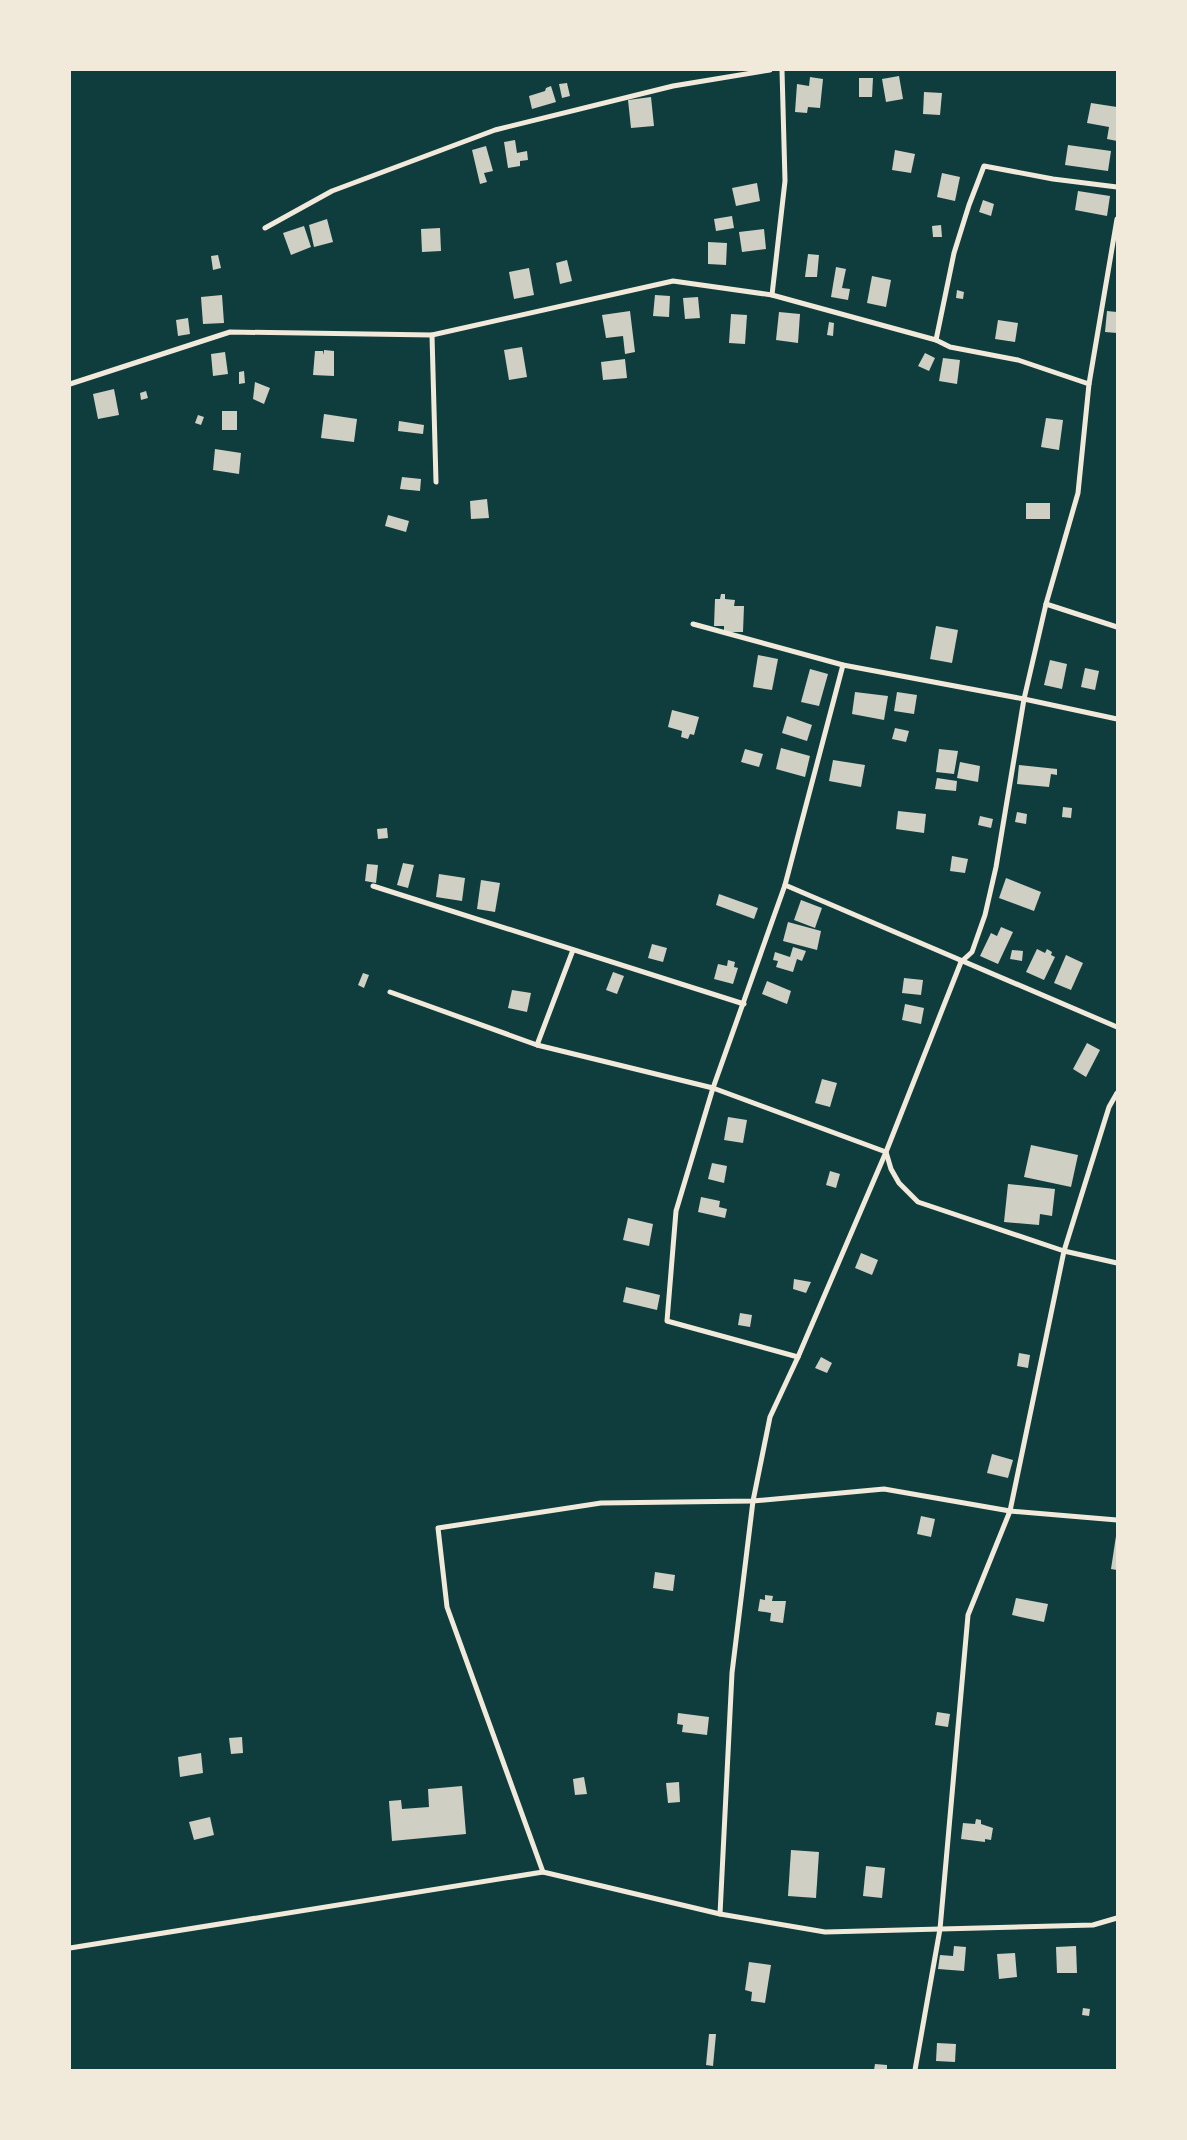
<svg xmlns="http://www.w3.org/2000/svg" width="1187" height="2140" viewBox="0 0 1187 2140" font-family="Poppins,sans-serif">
	<rect width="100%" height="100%" fill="#0f3d3e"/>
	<g fill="#cfcfc3">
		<path d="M899,76L903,99L886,102L882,79Z"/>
		<path d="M810,77L823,79L820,108L808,107L807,113L795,112L797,84L809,86Z"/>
		<path d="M859,78H873L872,97H859Z"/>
		<path d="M567,83L570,96L562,98L559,84Z"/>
		<path d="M551,86L556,102L532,109L529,96L545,91L546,88Z"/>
		<path d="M924,92L942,93L940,115L923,114Z"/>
		<path d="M651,97L654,126L631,128L628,100Z"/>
		<path d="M1091,103L1117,107V141L1107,139L1109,127L1087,123Z"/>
		<path d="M515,140L517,153L527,151L528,160L520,161V166L508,168L504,142Z"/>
		<path d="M1068,145L1111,151L1108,171L1065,165Z"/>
		<path d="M486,146L493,171L484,173L487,182L480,184L472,150Z"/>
		<path d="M895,150L915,154L911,173L892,170Z"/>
		<path d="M942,173L960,177L955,201L937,197Z"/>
		<path d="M757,183L760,201L736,206L732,188Z"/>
		<path d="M1078,191L1110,196L1107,216L1075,210Z"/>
		<path d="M983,200L994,204L991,216L979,212Z"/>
		<path d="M732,216L734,228L716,231L714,219Z"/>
		<path d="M327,219L333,242L314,247L309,225Z"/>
		<path d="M941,225L942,237H933L932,226Z"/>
		<path d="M304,226L311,247L291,255L283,233Z"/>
		<path d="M440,228L441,251L422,252L421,229Z"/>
		<path d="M764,229L766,249L742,252L739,232Z"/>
		<path d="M708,242L727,243L726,265L708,264Z"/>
		<path d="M808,254L819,255L817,277H805Z"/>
		<path d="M218,255L221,268L213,270L211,256Z"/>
		<path d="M567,260L572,281L560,284L556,263Z"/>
		<path d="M836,267L846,269L842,288L850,289L848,300L831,297Z"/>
		<path d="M529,268L534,295L514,299L509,272Z"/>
		<path d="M872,276L891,280L886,307L867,303Z"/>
		<path d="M957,290L964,292L963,299L956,298Z"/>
		<path d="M222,295L224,323L203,324L201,297Z"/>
		<path d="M655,295L670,296L669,317L653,316Z"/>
		<path d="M698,297L700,318L685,319L683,298Z"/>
		<path d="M630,311L635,352L625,354L623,336L606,338L602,315Z"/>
		<path d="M1107,311L1117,312V333L1105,332Z"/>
		<path d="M779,312L800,314L798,343L776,340Z"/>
		<path d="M731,314L747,315L745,344L729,343Z"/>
		<path d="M188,318L190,334L178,336L176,320Z"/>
		<path d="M998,320L1018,323L1015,342L995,339Z"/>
		<path d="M829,322L834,323L833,336L827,335Z"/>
		<path d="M522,347L527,377L509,380L504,350Z"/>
		<path d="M324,350L334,351V376L313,375L315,351H323L324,355Z"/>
		<path d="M225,352L228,374L213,376L211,354Z"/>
		<path d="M925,353L935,358L929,371L918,366Z"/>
		<path d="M943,358L960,360L957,384L939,381Z"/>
		<path d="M625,359L627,378L603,380L601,362Z"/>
		<path d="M244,371L245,383L239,384V372Z"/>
		<path d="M255,382L270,388L264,404L253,399Z"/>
		<path d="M114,389L119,415L98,419L93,394Z"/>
		<path d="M146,391L148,398L141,400L140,393Z"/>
		<rect x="222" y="411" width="15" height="19"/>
		<path d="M324,414L357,419L354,442L321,438Z"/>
		<path d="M198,415L204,417L201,425L195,423Z"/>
		<path d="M1046,418L1063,420L1059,450L1041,447Z"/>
		<path d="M399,421L424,425L423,434L398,431Z"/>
		<path d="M215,449L241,453L239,474L213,470Z"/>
		<path d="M402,477L421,479L420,491L400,489Z"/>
		<path d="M487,499L489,518L471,519L470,501Z"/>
		<rect x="1026" y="503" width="24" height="16"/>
		<path d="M388,515L409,521L406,532L385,526Z"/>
		<path d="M721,594H725V599L735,600L734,606H744L743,632H724V626H714L715,599H720Z"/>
		<path d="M936,626L958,630L952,663L930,659Z"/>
		<path d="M758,655L778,659L772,690L753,687Z"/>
		<path d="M1050,660L1067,664L1062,689L1044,685Z"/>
		<path d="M1085,668L1099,671L1095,690L1081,687Z"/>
		<path d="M810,669L828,674L819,706L801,702Z"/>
		<path d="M855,692L888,696L884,720L852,714Z"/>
		<path d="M897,692L917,695L914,714L894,711Z"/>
		<path d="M672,710L699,717L694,735L690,734L688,739L681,737L682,731L668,727Z"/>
		<path d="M787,716L812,725L807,741L782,733Z"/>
		<path d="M895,728L909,731L906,742L892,739Z"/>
		<path d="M781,748L810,756L805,777L776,769Z"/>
		<path d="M745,749L763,754L759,767L741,762Z"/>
		<path d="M939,749L958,751L954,774L936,772Z"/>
		<path d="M833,760L865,765L861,787L829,781Z"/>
		<path d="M960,762L980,766L978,782L957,778Z"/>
		<path d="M1019,765L1057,769V775L1051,774L1049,787L1017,784Z"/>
		<path d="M937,778L957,781L956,791L935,789Z"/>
		<path d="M1063,807L1072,808L1071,818L1062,817Z"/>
		<path d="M898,811L926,814L924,833L896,829Z"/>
		<path d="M1017,812L1027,814L1026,824L1015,822Z"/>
		<path d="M980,816L993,819L991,828L978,825Z"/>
		<path d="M387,828L388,838L378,839L377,829Z"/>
		<path d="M952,856L968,859L965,873L950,871Z"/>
		<path d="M403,863L414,865L408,888L397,885Z"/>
		<path d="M367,864L378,865L376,883L365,881Z"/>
		<path d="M439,874L465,878L462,901L436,897Z"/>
		<path d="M1006,878L1041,892L1034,911L999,898Z"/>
		<path d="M481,880L500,883L495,912L477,909Z"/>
		<path d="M719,894L758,908L754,919L716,905Z"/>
		<path d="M801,900L822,908L815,928L794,920Z"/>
		<path d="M788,922L821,931L817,950L783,941Z"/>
		<path d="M1001,927L1013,932L998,964L980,956L991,933L997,936Z"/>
		<path d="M652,944L667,948L663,962L648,958Z"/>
		<path d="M793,947L806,951L802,961L797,959L793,972L776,967L778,961L773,960L775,952L790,957Z"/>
		<path d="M1037,949L1045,953L1047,949L1052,952L1051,955L1055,957L1044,980L1026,972Z"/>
		<path d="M1012,950L1023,951L1022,961L1010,959Z"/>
		<path d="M1066,955L1083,963L1071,990L1054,983Z"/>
		<path d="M728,960L735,962L734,967L738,968L733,984L714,979L718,964L727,966Z"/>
		<path d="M613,972L624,976L617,994L606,990Z"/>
		<path d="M363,973L369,975L364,988L358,985Z"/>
		<path d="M904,978L923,980L921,995L902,993Z"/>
		<path d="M767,981L791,991L787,1004L762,994Z"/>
		<path d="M512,990L531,993L527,1012L508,1008Z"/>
		<path d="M905,1004L924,1008L921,1024L902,1020Z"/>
		<path d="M1087,1043L1100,1050L1086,1077L1073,1069Z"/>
		<path d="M822,1079L837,1083L830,1107L815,1103Z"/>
		<path d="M728,1117L747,1120L743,1143L724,1140Z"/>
		<path d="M1031,1145L1078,1155L1071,1187L1024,1177Z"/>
		<path d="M712,1163L727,1166L724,1183L708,1179Z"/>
		<path d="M830,1171L840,1174L836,1188L826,1185Z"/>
		<path d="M1008,1184L1055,1189L1052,1216L1040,1214L1039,1225L1004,1222Z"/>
		<path d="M701,1197L720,1201L719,1207L727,1209L725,1218L698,1212Z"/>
		<path d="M628,1218L653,1224L649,1246L623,1240Z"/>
		<path d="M861,1253L878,1260L872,1275L855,1268Z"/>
		<path d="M794,1279L811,1282L806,1293L793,1289Z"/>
		<path d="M626,1287L660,1295L657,1310L623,1302Z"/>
		<path d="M740,1313L752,1315L750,1327L738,1325Z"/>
		<path d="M1019,1353L1030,1355L1028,1368L1017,1366Z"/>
		<path d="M821,1357L832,1363L827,1373L815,1368Z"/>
		<path d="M992,1454L1013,1460L1008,1478L987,1473Z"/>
		<path d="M921,1516L935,1519L931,1537L917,1534Z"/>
		<path d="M1116,1536H1117V1570L1111,1569Z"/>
		<path d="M655,1572L675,1575L673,1591L653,1588Z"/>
		<path d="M765,1595L773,1596L772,1601H786L783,1623L770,1621L771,1613L758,1611L760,1599L765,1600Z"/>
		<path d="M1016,1598L1048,1604L1044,1622L1012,1615Z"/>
		<path d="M937,1712L950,1714L948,1727L935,1725Z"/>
		<path d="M678,1713L709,1717L707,1735L682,1732L683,1725L677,1724Z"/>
		<path d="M242,1737L243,1753L231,1754L229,1738Z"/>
		<path d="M201,1753L203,1773L180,1777L178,1757Z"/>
		<path d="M584,1777L587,1794L575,1795L573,1779Z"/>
		<path d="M679,1782L680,1802L668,1803L666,1783Z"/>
		<path d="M462,1786L466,1834L392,1841L389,1801L401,1800L402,1809L429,1807L428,1789Z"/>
		<path d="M210,1817L214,1835L194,1840L189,1822Z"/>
		<path d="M976,1819L981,1820V1824L993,1828L991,1840L985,1839V1842L961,1839L963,1823L975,1824Z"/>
		<path d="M791,1850L819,1852L816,1898L788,1896Z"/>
		<path d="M866,1866L885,1868L882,1898L863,1896Z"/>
		<path d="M954,1946L966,1947L964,1971L938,1969L940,1955L953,1956Z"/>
		<path d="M1076,1946L1077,1973H1057L1056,1947Z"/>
		<path d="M1015,1953L1017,1977L999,1979L997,1954Z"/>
		<path d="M749,1962L771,1965L765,2003L751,2001L752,1992L745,1990Z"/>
		<path d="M1083,2008L1090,2009L1089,2016L1082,2015Z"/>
		<path d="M709,2034H716L713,2066L706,2065Z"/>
		<path d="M937,2043L956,2044L955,2062L936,2061Z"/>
		<path d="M875,2064L887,2065V2070H874Z"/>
	</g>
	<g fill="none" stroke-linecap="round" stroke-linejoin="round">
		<g stroke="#f1e9da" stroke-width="5">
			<path d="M265,228L332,191L495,130L673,86L770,70"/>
			<path d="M772,295L785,181L782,70"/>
			<path d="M432,335L436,482"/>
			<path d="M936,340L954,253L969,205L984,166L1053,179L1117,187"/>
			<path d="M70,384L230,332L432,335L673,281L772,295L936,340L950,347L1018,360L1089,384"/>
			<path d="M1046,604L1117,627"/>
			<path d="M693,624L843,665L1024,699L1117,719"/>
			<path d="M785,885L1117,1027"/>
			<path d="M373,886L744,1004"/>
			<path d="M390,992L537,1045L713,1088L886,1152L891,1169L899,1183L918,1202L1064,1251L1117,1263"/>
			<path d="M537,1045L573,950"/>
			<path d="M798,1357L667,1321L676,1211L713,1088L785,885L843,665"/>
			<path d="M543,1872L447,1607L438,1528L601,1503L753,1501L884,1489L1010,1511L1117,1520"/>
			<path d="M720,1914L732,1673L753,1501L770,1417L798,1357L886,1152L961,962L972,952L985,915L996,867L1024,699L1046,604L1078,493L1089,384L1117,219"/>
			<path d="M70,1948L543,1872L720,1914L825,1932L1093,1925L1117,1918"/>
			<path d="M915,2070L940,1929L968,1615L1010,1511L1064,1251L1109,1107L1117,1093"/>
		</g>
	</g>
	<rect width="1187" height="2140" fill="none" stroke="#f1e9da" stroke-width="142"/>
</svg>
